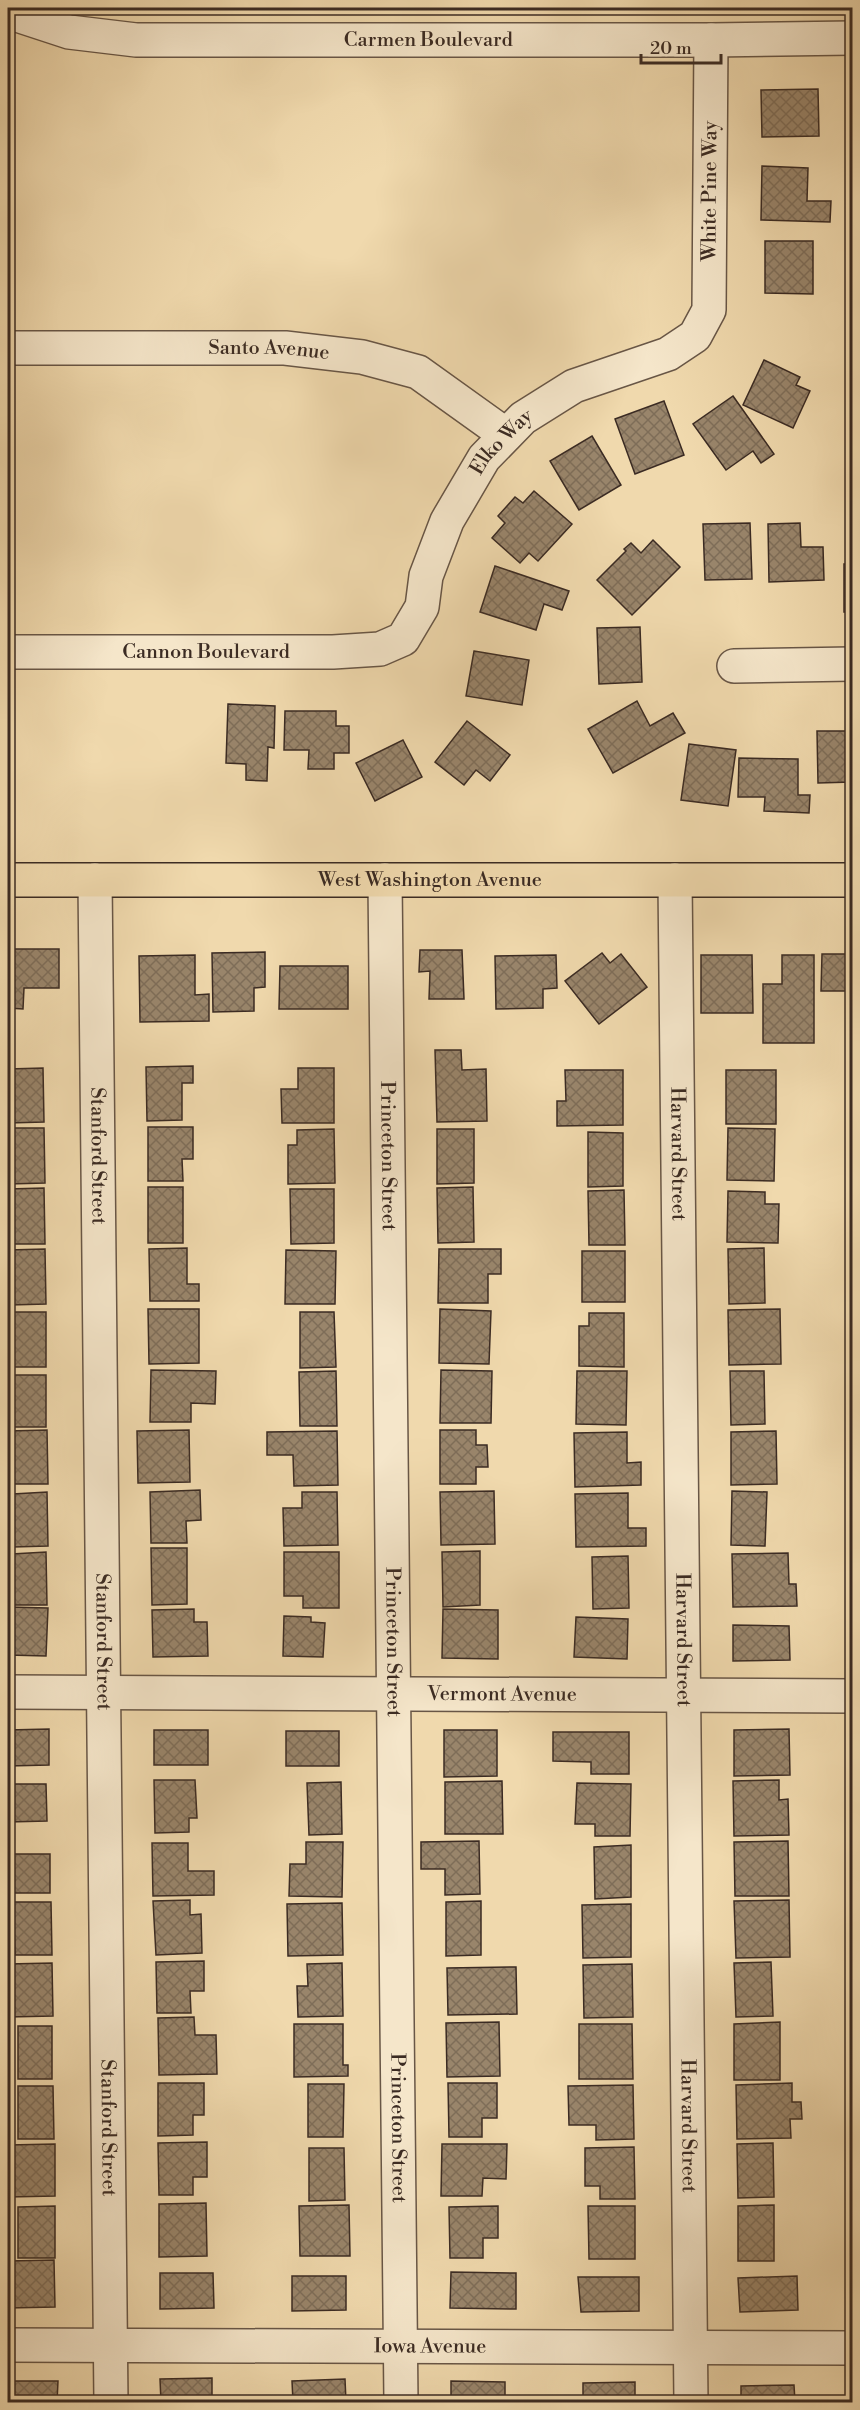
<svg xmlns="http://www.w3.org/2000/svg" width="860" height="2410" viewBox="0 0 860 2410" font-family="'Libre Bodoni',serif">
	<defs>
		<pattern id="building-cross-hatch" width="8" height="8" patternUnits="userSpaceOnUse" patternTransform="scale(1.5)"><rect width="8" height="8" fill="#99856b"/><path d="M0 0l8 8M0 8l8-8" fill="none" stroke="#7e6d58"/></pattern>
	</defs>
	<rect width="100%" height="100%" fill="#f0d9ad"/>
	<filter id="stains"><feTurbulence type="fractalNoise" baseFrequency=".00333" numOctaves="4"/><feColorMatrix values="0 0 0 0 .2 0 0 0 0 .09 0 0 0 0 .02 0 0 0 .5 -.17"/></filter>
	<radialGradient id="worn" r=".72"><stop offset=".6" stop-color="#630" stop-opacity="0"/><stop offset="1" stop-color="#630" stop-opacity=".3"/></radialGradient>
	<g fill="url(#building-cross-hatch)" stroke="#3b2b23" stroke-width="1.5">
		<path d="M818,89L819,136L762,137L761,90Z"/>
		<path d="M762,166L808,168L807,201H831L830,222L761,220Z"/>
		<path d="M765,241H813V294L765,293Z"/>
		<path d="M764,360L800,377L796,385L810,391L793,428L743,405Z"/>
		<path d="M733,396L774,454L761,463L753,451L726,470L693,424Z"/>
		<path d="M664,401L684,455L635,474L615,419Z"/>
		<path d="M592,436L621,485L579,510L550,461Z"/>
		<path d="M534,491L572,524L538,561L529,553L520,563L492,538L505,523L498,516L515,497L523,503Z"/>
		<path d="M750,523L752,579L705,580L703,524Z"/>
		<path d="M800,523L801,547H823L824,580L769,582L768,524Z"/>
		<path d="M653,540L680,567L632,615L597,580L626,551L624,549L631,543L641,553Z"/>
		<rect x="844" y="564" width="8" height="48"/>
		<path d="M495,566L569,591L562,610L544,604L536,630L480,612Z"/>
		<path d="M640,627L642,682L599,684L597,628Z"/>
		<path d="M474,651L529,660L522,705L466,696Z"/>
		<path d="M637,701L650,726L673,713L685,733L613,773L588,729Z"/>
		<path d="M228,704L275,706L274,748L268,747L267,781L246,780V764L226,763Z"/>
		<path d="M285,711H336V726H349V753H334V769H308L309,750H284Z"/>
		<path d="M467,721L510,755L490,781L476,770L464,785L435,762Z"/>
		<path d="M817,731H852V782L818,783Z"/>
		<path d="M403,740L422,777L375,801L356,763Z"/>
		<path d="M689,744L736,750L728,806L681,800Z"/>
		<path d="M739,758L798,759V795H810L809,813L764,811L765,797H738Z"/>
		<path d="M8,949H59V988H24L23,1009L8,1008Z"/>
		<path d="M420,950H462L464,999H429L430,971L419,972Z"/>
		<path d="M265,952V987L254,988V1011L213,1012L212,953Z"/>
		<path d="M602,953L610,963L621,954L647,987L599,1024L565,981Z"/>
		<path d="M822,954H852V991H821Z"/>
		<path d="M195,955V995L209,994V1021L140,1022L139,956Z"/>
		<path d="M556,955L557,988L543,989V1008L496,1009L495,956Z"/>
		<path d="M701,955H752L753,1013H701Z"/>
		<path d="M782,955H814V1043H763V984H782Z"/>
		<path d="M280,966H348V1009H279Z"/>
		<path d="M435,1050H461L462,1070L486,1069L487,1121L437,1122Z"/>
		<path d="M193,1066V1083H182V1120L147,1121L146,1067Z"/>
		<path d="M43,1068L44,1122L8,1123V1069Z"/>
		<path d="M298,1068H334V1123H282L281,1089H298Z"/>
		<path d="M565,1070H623V1125L557,1126V1101H566Z"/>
		<rect x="726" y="1070" width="50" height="54"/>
		<path d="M148,1127H193V1159H182L183,1181H148Z"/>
		<path d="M8,1128H44L45,1183L8,1184Z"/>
		<path d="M728,1128L775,1129L774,1181L727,1180Z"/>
		<path d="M334,1129L335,1183L288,1184V1145H297V1130Z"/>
		<path d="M437,1129H474V1183L437,1184Z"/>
		<path d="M588,1132L623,1133V1186L588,1187Z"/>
		<rect x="148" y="1187" width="35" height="56"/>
		<path d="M473,1187L474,1242L438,1243L437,1188Z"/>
		<path d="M44,1188L45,1244H9L8,1189Z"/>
		<path d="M290,1189H334V1243L291,1244Z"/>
		<path d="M624,1190L625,1245H589L588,1191Z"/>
		<path d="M728,1191L765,1192V1204H779L778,1243L727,1242Z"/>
		<path d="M187,1248V1284H199V1301H150L149,1249Z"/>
		<path d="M764,1248L765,1303L729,1304L728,1249Z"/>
		<path d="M45,1249L46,1304L10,1305L8,1250Z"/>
		<path d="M439,1249H501V1274H488V1303H438Z"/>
		<path d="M286,1250L336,1251L335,1304H285Z"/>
		<rect x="582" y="1251" width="43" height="51"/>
		<path d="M148,1309H199V1363L149,1364Z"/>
		<path d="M440,1309L491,1311L489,1364L439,1363Z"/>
		<path d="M780,1309L781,1364L729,1365L728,1310Z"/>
		<rect x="8" y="1312" width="38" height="55"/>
		<path d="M300,1312H334L336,1367L300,1368Z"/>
		<path d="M589,1313H624V1367L579,1366V1326H589Z"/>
		<path d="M151,1370L216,1371L215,1404L191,1403V1422H150Z"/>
		<path d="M441,1370L492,1371L491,1423H440Z"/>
		<path d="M336,1371L337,1426H300L299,1372Z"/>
		<path d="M577,1371H627L626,1425L576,1424Z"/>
		<path d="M730,1371H764L765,1424L731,1425Z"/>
		<rect x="8" y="1375" width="38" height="52"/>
		<path d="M47,1430L48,1484H8V1431Z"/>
		<path d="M189,1430L190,1482L138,1483L137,1431Z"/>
		<path d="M440,1430H476V1445H487L488,1467H476V1484H440Z"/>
		<path d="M337,1431L338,1485L294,1486L293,1455H267V1432Z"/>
		<path d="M776,1431L777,1484L731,1485V1432Z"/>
		<path d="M627,1432V1463L641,1462V1485L575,1487L574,1433Z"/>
		<path d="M200,1490L201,1520L186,1521L187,1543H151L150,1492Z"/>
		<path d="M494,1491L495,1544L441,1545L440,1492Z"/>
		<path d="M732,1491L767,1492L765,1546L731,1545Z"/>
		<path d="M47,1492L48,1546L13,1547V1494Z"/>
		<path d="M302,1492H337L338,1545L284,1546L283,1508H302Z"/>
		<path d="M628,1493V1528H646V1546L576,1547L575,1494Z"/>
		<path d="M151,1548H187V1604L152,1605Z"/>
		<path d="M480,1551V1605L443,1607L442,1552Z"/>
		<path d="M46,1552L47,1605H13L12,1554Z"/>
		<path d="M284,1552H339V1608H303V1596H284Z"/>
		<path d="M788,1553L789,1584H796L797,1606L733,1607L732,1554Z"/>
		<rect x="848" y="1555" width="4" height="40"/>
		<path d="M628,1556L629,1608L593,1609L592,1557Z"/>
		<path d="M8,1607L48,1608L46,1656L8,1655Z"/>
		<path d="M194,1609V1622H207L208,1656L153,1657L152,1610Z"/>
		<path d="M443,1609L498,1610V1659L442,1658Z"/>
		<path d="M848,1615H852V1653H847Z"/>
		<path d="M284,1616L311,1617V1622L325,1623L323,1657L283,1656Z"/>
		<path d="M576,1617L628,1619L627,1659L574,1657Z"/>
		<path d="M733,1625L789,1626L790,1660L733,1661Z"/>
		<path d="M49,1729V1765L8,1766V1730Z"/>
		<path d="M789,1729L790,1775L734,1776V1730Z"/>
		<rect x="154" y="1730" width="54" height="35"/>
		<path d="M444,1730H497V1776L444,1777Z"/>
		<rect x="286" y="1731" width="53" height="35"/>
		<path d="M553,1732H629V1774H591V1762L553,1761Z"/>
		<path d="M154,1780H195L197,1818H189V1832L155,1833Z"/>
		<path d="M779,1780V1800L788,1799L789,1835L734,1836L733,1781Z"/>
		<path d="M502,1781L503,1834H445V1782Z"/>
		<path d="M341,1782L342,1834L309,1835L307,1783Z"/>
		<path d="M577,1783L631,1784L630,1836H595V1824H575Z"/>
		<path d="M8,1784H46L47,1821L8,1822Z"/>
		<path d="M479,1841L480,1894L445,1895V1869H421V1842Z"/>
		<path d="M788,1841L789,1896H735L734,1842Z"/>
		<path d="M306,1842H343L342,1897L289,1896L290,1864H306Z"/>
		<path d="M152,1843H188V1871H214V1895L153,1896Z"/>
		<path d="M631,1845V1897L595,1899L594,1847Z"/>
		<rect x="8" y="1854" width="42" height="39"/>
		<path d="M190,1900V1915L201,1914L202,1953L156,1955L153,1901Z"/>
		<path d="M789,1900L790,1957L736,1958L734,1901Z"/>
		<path d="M481,1901V1955L446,1956V1902Z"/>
		<path d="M8,1902H51L52,1955H15L14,1927H8Z"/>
		<path d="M342,1903L343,1955L288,1956L287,1904Z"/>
		<path d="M631,1904V1957L583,1958L582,1905Z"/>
		<path d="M204,1961V1991H190L191,2013H157L156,1962Z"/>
		<path d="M771,1962L773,2016L736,2017L734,1963Z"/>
		<path d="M52,1963L53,2016L8,2017V1964Z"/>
		<path d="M342,1963L343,2016L298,2017L297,1986H308L307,1964Z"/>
		<path d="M632,1964L633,2017L584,2018L583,1965Z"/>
		<path d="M516,1967L517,2014L448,2015L447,1968Z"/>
		<path d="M194,2017L195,2035H216L217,2074L159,2075L158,2018Z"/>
		<path d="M499,2022L500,2076L447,2077L446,2023Z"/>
		<path d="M780,2022V2080H734V2024Z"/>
		<path d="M294,2024H343V2065H348V2076L294,2077Z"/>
		<path d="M579,2024H632L633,2079H579Z"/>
		<rect x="18" y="2026" width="34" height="53"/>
		<path d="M158,2083H204V2115H193V2135L158,2136Z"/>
		<path d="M448,2083H497V2118H482V2137H449Z"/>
		<path d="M792,2083V2102H801L802,2119H790L791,2138L737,2139L736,2085Z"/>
		<path d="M308,2084H344L343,2137H308Z"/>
		<path d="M633,2085L634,2139L596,2140V2125H569L568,2086Z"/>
		<path d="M18,2086H53L54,2139H18Z"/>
		<path d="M207,2142V2177H193V2195H159L158,2143Z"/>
		<path d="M773,2143L774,2197L738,2198L737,2144Z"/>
		<path d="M55,2144V2196L8,2197V2145Z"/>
		<path d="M442,2144H507L506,2179L483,2178L482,2196H441Z"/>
		<path d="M634,2147L635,2199H600V2186H585V2148Z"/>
		<path d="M309,2148H344L345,2200L309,2201Z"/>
		<path d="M206,2203L207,2256L159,2257V2204Z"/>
		<path d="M349,2205L350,2256H300L299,2206Z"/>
		<path d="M774,2205V2261H738V2206Z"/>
		<path d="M55,2206V2258H18V2207Z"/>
		<path d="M498,2206V2238H483V2258H450L449,2207Z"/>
		<path d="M588,2206H635V2259H589Z"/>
		<path d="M54,2260L55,2307L8,2308V2261Z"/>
		<path d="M451,2272L516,2273V2309L450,2308Z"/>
		<path d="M160,2273H213L214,2308L160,2309Z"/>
		<path d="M292,2276H346V2310L292,2311Z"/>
		<path d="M797,2276L798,2310L740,2312L738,2278Z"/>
		<path d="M578,2277H639V2311L581,2312Z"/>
		<path d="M212,2378V2402H161L160,2379Z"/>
		<path d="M345,2379L346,2402H293L292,2381Z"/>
		<path d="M8,2381H58L57,2402H8Z"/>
		<path d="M451,2381L505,2382V2402H451Z"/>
		<path d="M635,2382V2402H583V2383Z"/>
		<path d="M794,2385L795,2402H741V2386Z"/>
	</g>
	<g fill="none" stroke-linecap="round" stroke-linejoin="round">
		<defs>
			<g id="minor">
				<path id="s1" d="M8,12L69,32L136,40H711L852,38"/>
				<path id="s2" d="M8,348H285L362,357L418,372L506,435"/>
				<path id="s3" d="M8,652H333L380,649L403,639L422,607L426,576L447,521L484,458L523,418L574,386L668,354L695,336L709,310L711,40"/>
				<path d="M734,666L852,664"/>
				<path id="s4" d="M95,880L111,2402"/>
				<path id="s5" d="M385,880L401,2402"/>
				<path id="s6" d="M675,880L691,2402"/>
				<path id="s7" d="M8,1692L852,1696"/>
				<path id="s8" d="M8,2345L852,2348"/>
			</g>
			<g id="major">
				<path id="s9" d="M8,880H852"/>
			</g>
		</defs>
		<use href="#minor" stroke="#685646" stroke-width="36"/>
		<use href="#major" stroke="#3b2b23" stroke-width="36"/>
		<use href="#minor" stroke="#f5e6ca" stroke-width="33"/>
		<use href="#major" stroke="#f0d9ad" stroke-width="33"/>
	</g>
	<g text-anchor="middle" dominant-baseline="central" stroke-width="5" stroke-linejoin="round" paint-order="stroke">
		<g font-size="20" fill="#3b2b23" stroke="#f5e6ca">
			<text stroke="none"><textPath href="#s1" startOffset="424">Carmen Boulevard</textPath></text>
			<text stroke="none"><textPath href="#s3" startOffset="994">White Pine Way</textPath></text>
			<text stroke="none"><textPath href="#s2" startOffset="261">Santo Avenue</textPath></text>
			<text stroke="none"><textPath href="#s3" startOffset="621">Elko Way</textPath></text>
			<text stroke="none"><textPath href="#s3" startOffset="198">Cannon Boulevard</textPath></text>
			<text stroke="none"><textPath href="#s9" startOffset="422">West Washington Avenue</textPath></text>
			<text stroke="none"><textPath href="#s4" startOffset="276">Stanford Street</textPath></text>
			<text stroke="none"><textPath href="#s5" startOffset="276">Princeton Street</textPath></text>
			<text stroke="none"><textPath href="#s6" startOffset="274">Harvard Street</textPath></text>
			<text stroke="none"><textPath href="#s4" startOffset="762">Stanford Street</textPath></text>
			<text stroke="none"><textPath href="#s5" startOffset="762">Princeton Street</textPath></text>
			<text stroke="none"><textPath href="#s6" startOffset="760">Harvard Street</textPath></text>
			<text stroke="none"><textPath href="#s7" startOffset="494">Vermont Avenue</textPath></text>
			<text stroke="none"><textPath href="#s4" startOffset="1248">Stanford Street</textPath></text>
			<text stroke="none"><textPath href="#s5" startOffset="1248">Princeton Street</textPath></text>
			<text stroke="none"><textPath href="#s6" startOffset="1246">Harvard Street</textPath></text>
			<text stroke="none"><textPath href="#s8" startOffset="422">Iowa Avenue</textPath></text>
		</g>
	</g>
	<rect width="860" height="2410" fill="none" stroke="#f0d9ad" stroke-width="30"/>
	<rect x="9" y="9" width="842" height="2392" fill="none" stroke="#3b2b23" stroke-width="3"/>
	<rect x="15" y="15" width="830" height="2380" fill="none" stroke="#3b2b23" stroke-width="1.5"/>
	<path d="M641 54v9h80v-9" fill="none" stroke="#3b2b23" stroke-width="3"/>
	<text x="650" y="54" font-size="18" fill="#3b2b23" stroke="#f5e6ca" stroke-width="4.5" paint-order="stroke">20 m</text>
	<rect width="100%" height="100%" filter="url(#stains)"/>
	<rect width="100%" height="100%" fill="url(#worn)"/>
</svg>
